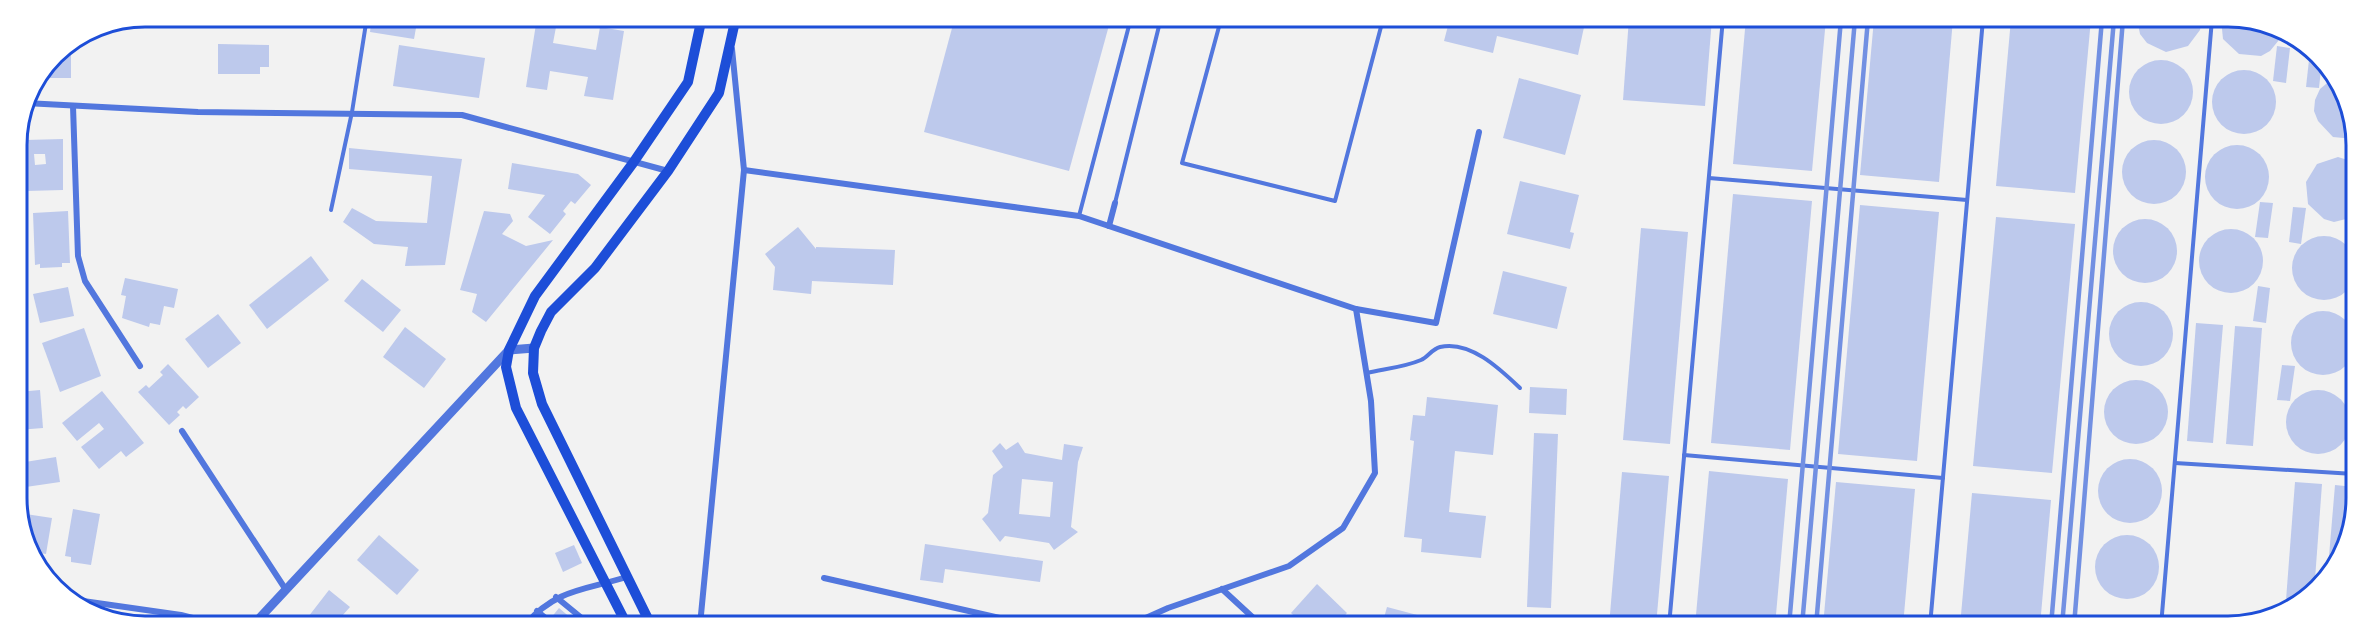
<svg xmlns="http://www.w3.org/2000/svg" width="2373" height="643" viewBox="0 0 2373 643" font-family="Helvetica,sans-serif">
	<rect width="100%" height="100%" fill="#f2f2f2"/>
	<g fill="#bdc9ec" fill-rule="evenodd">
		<path d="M372,17H418L414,39L370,32Z"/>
		<path d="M955,17L1111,18L1069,171L924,132Z"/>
		<path d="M1450,18H1520L1530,21L1531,18H1586L1578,55L1497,36L1493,53L1444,41Z"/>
		<path d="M1629,18H1712L1705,106L1623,100Z"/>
		<path d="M1746,18L1826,19L1812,171L1733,164Z"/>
		<path d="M1874,19H1953L1939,182L1860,175Z"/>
		<path d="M2011,19H2091L2075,193L1996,186Z"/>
		<path d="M2137,19H2201L2202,20L2200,30L2188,46L2166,52L2147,43L2140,34Z"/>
		<path d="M2221,19H2254L2283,35L2270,51L2261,56L2239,54L2223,39Z"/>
		<path d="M536,24L556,27L553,43L596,50L600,27L624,31L613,100L584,96L588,77L550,71L547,90L526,87Z"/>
		<path d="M71,43V78H38L54,54Z"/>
		<path d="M218,44L269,45V67H260V74H218Z"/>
		<path d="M399,45L485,58L479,98L393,86Z"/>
		<path d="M2277,46L2290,48L2286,83L2273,81Z"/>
		<path d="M2310,51L2319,54L2322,60L2319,88L2306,87Z"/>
		<circle cx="2161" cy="92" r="32"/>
		<circle cx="2244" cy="102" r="32"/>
		<path d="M1519,78L1581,95L1565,155L1503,138Z"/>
		<path d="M2332,79L2354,119V139L2333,137L2318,121L2314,111L2315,100L2320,89Z"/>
		<path d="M63,139V190L26,191L25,140ZM34,154H45L46,164L35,165Z"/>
		<circle cx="2154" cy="172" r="32"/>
		<circle cx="2237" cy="177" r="32"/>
		<path d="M349,148L462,159L445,265L405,266L408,247L374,244L343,222L352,208L376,221L427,223L432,176L349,169Z"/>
		<path d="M2338,157L2354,162V217L2334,222L2324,219L2308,204L2306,182L2317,164Z"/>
		<path d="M512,163L578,174L591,185L575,204L571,201L563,211L566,214L550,234L528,217L545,195L508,189Z"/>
		<path d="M1520,181L1579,195L1570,232L1574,233L1570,249L1507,234Z"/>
		<path d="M1733,194L1812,201L1790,450L1711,443Z"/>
		<path d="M2260,202L2273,203L2268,238L2255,237Z"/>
		<path d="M1860,205L1939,212L1917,461L1838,454Z"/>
		<path d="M2293,207L2306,208L2301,244L2289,242Z"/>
		<path d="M68,211L70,263H62V267L40,268V264L35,265L33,213Z"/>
		<path d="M484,211L510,214L513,221L502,234L526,246L553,240L486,322L472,312L477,294L460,290Z"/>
		<path d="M1996,217L2075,224L2052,473L1973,466Z"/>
		<circle cx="2145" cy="251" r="32"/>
		<path d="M798,227L816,249V247L895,250L893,285L812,281L811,294L773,290L775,267L765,254Z"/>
		<path d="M1641,228L1688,232L1670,444L1623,440Z"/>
		<circle cx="2231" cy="261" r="32"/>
		<circle cx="2324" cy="268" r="32"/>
		<path d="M311,256L329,280L267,329L249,305Z"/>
		<path d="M1503,271L1567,287L1557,329L1493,314Z"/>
		<path d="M125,278L178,289L174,308L164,306L160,325L150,323L149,327L122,318L126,296L121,295Z"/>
		<path d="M362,279L401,310L383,332L344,301Z"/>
		<path d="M2258,286L2270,288L2266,323L2253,321Z"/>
		<path d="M68,287L74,316L40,323L33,294Z"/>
		<circle cx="2141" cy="334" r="32"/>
		<circle cx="2323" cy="343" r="32"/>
		<path d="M218,314L241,343L208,368L185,339Z"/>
		<path d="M2196,323L2223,325L2213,443L2187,441Z"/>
		<path d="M2235,326L2262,328L2253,446L2226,444Z"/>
		<path d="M405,327L446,359L424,388L383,357Z"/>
		<path d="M84,328L101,376L60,392L42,343Z"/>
		<path d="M168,364L199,397L186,409L183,406L177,412L180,415L169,425L138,392L146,385L149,388L163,375L160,372Z"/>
		<path d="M2282,365L2295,366L2290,401L2277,400Z"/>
		<circle cx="2136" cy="412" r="32"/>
		<path d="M1530,387L1567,389L1566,415L1529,413Z"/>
		<path d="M40,390L43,428L18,430V392Z"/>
		<circle cx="2318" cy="422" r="32"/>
		<path d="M102,391L144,443L126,457L121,451L99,469L81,447L104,429L99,423L77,441L62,423Z"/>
		<path d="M1427,397L1498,405L1493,455L1455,451L1449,512L1486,516L1481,558L1421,552L1422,539L1404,537L1414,441L1410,440L1413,415L1425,416Z"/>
		<path d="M1534,433L1558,434L1551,608L1527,607Z"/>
		<path d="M1018,442L1025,453L1062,460L1064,444L1083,447L1078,462L1071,527L1078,532L1054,550L1049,543L1005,536L1000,542L982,519L988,513L993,475L1003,467L992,451L1000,443L1006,450ZM1022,479L1053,482L1050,517L1019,514Z"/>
		<path d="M56,457L60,482L19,488V463Z"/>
		<circle cx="2130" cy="491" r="32"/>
		<path d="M1709,471L1788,479L1775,626H1695Z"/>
		<path d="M1622,472L1669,476L1656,626H1609Z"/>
		<path d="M1836,482L1915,489L1903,626H1823Z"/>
		<path d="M2295,482L2322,484L2314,593L2297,601L2286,600Z"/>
		<path d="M2335,485L2354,487V524L2328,568Z"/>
		<path d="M1972,493L2051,500L2040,626H1960Z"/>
		<path d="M73,509L100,514L91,565L71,562V557L65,556Z"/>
		<path d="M19,513L52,518L46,554L34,552L19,524Z"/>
		<path d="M379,535L419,570L397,595L357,560Z"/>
		<circle cx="2127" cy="567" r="32"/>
		<path d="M925,544L1043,561L1040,582L945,569L943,583L920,580Z"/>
		<path d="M574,545L582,563L563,572L555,553Z"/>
		<path d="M1317,584L1347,613L1336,625H1304L1291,613Z"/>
		<path d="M329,590L350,607L342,616L344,617L339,624H309L305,621Z"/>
		<path d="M1387,607L1421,616L1419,625H1382Z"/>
		<path d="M559,608L578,624H546Z"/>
		<path d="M2121,615L2131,616L2144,626H2096L2111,616Z"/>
	</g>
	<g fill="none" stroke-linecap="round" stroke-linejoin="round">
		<g stroke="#5277de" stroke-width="4">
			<path d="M1220,23L1182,163L1335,201L1382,23L1367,18"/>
			<path d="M1709,178L1967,200"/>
			<path d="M1115,203L1161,18"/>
			<path d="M331,210L352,112L367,17"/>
			<path d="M1079,216L1131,18"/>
			<path d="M1367,373C1384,369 1405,367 1421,360C1428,357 1432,349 1440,347C1470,340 1500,369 1520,388"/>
			<path d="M1684,455L1943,478"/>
			<path d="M2175,463L2354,474"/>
			<path d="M1669,626L1723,18"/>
			<path d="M1930,626L1983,19"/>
			<path d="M2161,626L2212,19"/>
		</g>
		<g stroke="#5277de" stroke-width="6">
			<path d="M25,103L198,112L462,115L668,171"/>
			<path d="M73,106L78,256L85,281L140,366"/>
			<path d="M744,170L1079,216L1356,309L1436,323L1479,132"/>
			<path d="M1109,226L1115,203"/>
			<path d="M182,431L286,590"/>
			<path d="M824,578L1004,619L1010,625"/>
			<path d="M1222,589L1261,625"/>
			<path d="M556,597L589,624"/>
			<path d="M76,600L181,615L216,624"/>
			<path d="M537,611L548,620"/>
			<path d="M526,624C556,589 585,590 627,577"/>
			<path d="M700,625L744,170L732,49"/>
			<path d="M1130,625L1168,608L1289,566L1343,528L1375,473L1371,401L1356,309"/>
		</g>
		<path stroke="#5277de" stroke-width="9" d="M254,624L509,350L534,348"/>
		<g stroke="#1d4ed8" stroke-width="10">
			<path d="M627,625L516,408L506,367L509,350L535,296L633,163L688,82L702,17"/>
			<path d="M651,625L542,404L533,373L534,348L541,331L551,312L595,268L668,171L719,93L736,17"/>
		</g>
		<g stroke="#7290e2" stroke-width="4.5">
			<path d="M1789,626L1841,19"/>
			<path d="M1802,626L1855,19"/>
			<path d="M1816,626L1868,19"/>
			<path d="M2051,626L2102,19"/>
			<path d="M2062,626L2114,19"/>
			<path d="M2074,626L2123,19"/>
		</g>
	</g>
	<path d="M0 0H2373V643H0ZM145 27H2228A118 118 0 0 1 2346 145V498A118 118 0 0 1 2228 616H145A118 118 0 0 1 27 498V145A118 118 0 0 1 145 27Z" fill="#fff" fill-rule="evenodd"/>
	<path fill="none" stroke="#1d4ed8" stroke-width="3" d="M145 27H2228A118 118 0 0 1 2346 145V498A118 118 0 0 1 2228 616H145A118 118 0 0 1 27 498V145A118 118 0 0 1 145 27Z"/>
</svg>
